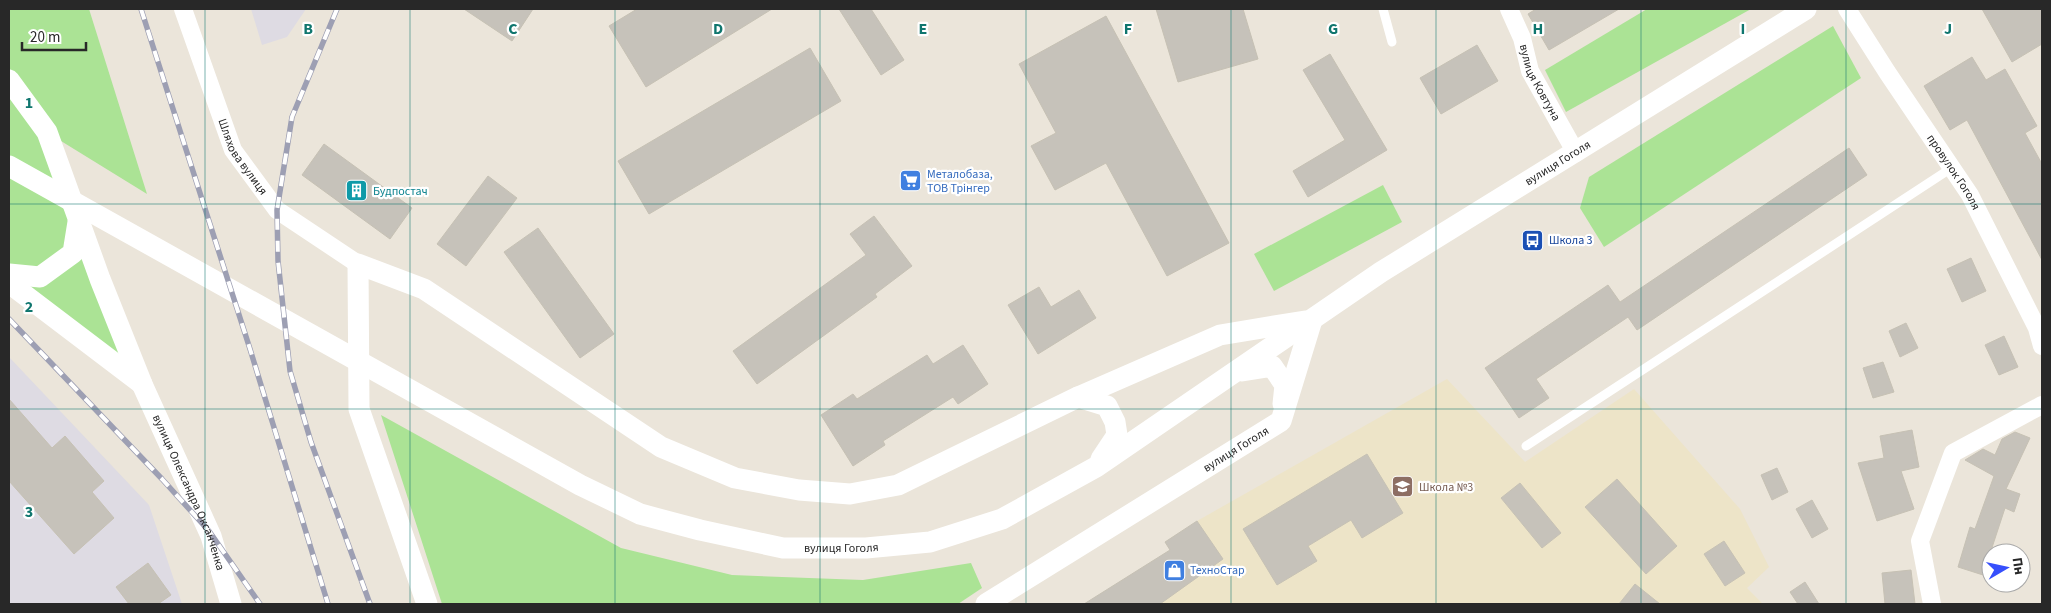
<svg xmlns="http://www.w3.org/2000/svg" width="2051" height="613" viewBox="0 0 2051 613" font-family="'Source Sans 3',sans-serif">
	<rect width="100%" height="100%" fill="#ebe5da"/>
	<g fill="#dedbe3">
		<path d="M251,9H306L287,37L262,45Z"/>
		<path d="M9,357L149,505L182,604H9Z"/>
	</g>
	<path fill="#ede4c8" d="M1447,379L1525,462L1634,389L1740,509L1769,567L1747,588L1762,603L1160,604L1223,559L1197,521Z"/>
	<g fill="#abe395">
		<path d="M9,9H89L147,194L48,133L142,384L9,283Z"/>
		<path d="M1647,9H1751L1566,112L1545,70Z"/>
		<path d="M1833,26L1861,78L1604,247L1580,208L1589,177Z"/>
		<path d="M1383,185L1402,222L1274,291L1254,254Z"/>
		<path d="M381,415L621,548L732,575L863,580L971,563L982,588L958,604H442Z"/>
	</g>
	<g fill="#c6c2ba" stroke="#c6c1b4">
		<path d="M464,9H533L512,41Z"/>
		<path d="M637,9H772L646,87L609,26Z"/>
		<path d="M839,9H871L904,60L881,75Z"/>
		<path d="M1156,9H1243L1258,59L1178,82Z"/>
		<path d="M1536,9H1619L1549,50L1528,14Z"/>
		<path d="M1982,9H2042V44L2012,62Z"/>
		<path d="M1106,16L1229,243L1167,276L1106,163L1055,190L1031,146L1056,133L1019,64Z"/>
		<path d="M1477,45L1498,81L1441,114L1420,78Z"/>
		<path d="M810,48L841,101L649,214L618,161Z"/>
		<path d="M1330,54L1387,150L1308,197L1293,171L1345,140L1303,70Z"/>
		<path d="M1972,57L1986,80L2005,69L2037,126L2025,133L2042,164V260L1967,120L1950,130L1924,86Z"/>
		<path d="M324,144L412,208L390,239L302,175Z"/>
		<path d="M1849,148L1867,175L1637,330L1628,317L1536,379L1549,398L1519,418L1485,368L1608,285L1620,302Z"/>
		<path d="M488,176L517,198L466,266L437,244Z"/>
		<path d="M874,216L912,266L875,294L877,297L757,384L733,351L866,255L850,234Z"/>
		<path d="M538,228L614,334L580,358L504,252Z"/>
		<path d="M1971,258L1986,291L1962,302L1947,269Z"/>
		<path d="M1039,287L1051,307L1079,290L1096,318L1038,354L1008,305Z"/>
		<path d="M1906,323L1918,348L1900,357L1889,331Z"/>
		<path d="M2004,336L2018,367L1999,375L1985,345Z"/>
		<path d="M963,345L988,384L958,404L953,397L883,441L885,445L853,466L821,415L853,394L857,399L927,355L933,364Z"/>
		<path d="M1883,362L1894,392L1873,398L1863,368Z"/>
		<path d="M9,399L52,448L65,436L104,481L92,492L114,518L74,554L9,481Z"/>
		<path d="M1912,430L1919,467L1901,471L1914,509L1877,521L1858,463L1884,458L1880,436Z"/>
		<path d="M2015,432L2030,438L2006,489L2020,494L2014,512L2005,508L1983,575L1958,567L1970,527L1975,529L1994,476L1965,460L1983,449L1995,455L2002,439Z"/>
		<path d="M1367,454L1403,513L1362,538L1351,520L1308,546L1317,561L1277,585L1243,529Z"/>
		<path d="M1777,468L1788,492L1772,500L1761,475Z"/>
		<path d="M1617,479L1677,546L1646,574L1585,507Z"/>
		<path d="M1520,483L1561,533L1542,548L1501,498Z"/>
		<path d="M1812,500L1828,529L1812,538L1796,509Z"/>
		<path d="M1197,521L1223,559L1160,604H1084L1170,550L1165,542Z"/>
		<path d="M1724,541L1745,573L1725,586L1704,554Z"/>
		<path d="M148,563L171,595L158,604H129L116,587Z"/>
		<path d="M1911,570L1915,604H1885L1882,573Z"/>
		<path d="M1805,582L1819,604H1798L1790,592Z"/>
		<path d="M1635,584L1660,604H1619Z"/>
	</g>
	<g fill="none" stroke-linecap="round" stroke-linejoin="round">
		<g stroke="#fff" stroke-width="9">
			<path d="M1383,9L1392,42"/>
			<path d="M1526,446L1953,167"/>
		</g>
		<g stroke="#fff" stroke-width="18">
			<path id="s1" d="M183,9L233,150L277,210L358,264"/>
			<path id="s2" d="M1509,9L1522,38L1530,71L1576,153"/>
			<path id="s3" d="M1847,9L1887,72L1970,195L2037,328L2042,346"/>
			<path d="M1932,604L1920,541L1953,453L2042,405"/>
		</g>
		<g stroke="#fff" stroke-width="21">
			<path id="s4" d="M9,80L47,132L100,279L142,384L211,536L231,604"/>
			<path id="s5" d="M9,166L580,485L640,514L700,530L783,548H866L930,542L1002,519L1096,467L1381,272L1806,9"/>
			<path d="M9,274L40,277L73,253L78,222"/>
			<path d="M9,283L142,384"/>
			<path d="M1242,371L1272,366L1285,385L1283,404"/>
			<path d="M1078,397L1107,406L1115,422L1117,435L1101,459"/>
			<path d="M427,604L359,409L358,264L424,289L661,447L735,478L799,490L850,494L898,485L1078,397L1220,335L1305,321"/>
			<path id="s6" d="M986,604L1281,421L1312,320"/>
		</g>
		<defs>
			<g id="rail">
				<path d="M141,9L250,349L328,604"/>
				<path d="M337,9L292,117L277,210L278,261L290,371L311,442L370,604"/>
				<path d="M9,319L162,479L209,531L260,604"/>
			</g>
		</defs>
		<use href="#rail" stroke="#9d9fb3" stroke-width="5.5"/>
		<use href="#rail" stroke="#fff" stroke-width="4" stroke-dasharray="11" stroke-linecap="butt"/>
	</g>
	<path fill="none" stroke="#0f766e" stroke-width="1" stroke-opacity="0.55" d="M205,9V604M410,9V604M615,9V604M820,9V604M1026,9V604M1231,9V604M1436,9V604M1641,9V604M1846,9V604M9,204H2042M9,409H2042"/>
	<defs>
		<symbol id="supermarket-square" viewBox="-11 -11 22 22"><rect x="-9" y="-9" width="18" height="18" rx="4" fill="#3f7fe0" stroke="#fff"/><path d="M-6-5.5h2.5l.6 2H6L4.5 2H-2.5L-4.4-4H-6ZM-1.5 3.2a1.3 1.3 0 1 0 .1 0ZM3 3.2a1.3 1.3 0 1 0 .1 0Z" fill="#fff"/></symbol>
		<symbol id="building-square" viewBox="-11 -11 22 22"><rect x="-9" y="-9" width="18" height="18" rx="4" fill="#0f9aa8" stroke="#fff"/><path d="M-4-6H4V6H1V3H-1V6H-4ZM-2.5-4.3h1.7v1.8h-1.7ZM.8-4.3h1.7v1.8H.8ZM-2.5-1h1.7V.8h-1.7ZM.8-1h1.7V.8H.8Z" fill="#fff"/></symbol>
		<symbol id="bus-square" viewBox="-11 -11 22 22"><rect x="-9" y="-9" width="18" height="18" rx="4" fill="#1a4fb4" stroke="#fff"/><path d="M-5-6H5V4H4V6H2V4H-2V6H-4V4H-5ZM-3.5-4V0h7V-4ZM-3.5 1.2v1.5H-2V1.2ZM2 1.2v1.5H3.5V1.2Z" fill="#fff"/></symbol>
		<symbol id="school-square" viewBox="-11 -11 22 22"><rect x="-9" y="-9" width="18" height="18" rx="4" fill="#8d6e63" stroke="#fff"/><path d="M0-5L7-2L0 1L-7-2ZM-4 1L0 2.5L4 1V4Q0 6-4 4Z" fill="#fff"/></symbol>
		<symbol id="shop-square" viewBox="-11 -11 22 22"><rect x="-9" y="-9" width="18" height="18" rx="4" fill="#3f7fe0" stroke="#fff"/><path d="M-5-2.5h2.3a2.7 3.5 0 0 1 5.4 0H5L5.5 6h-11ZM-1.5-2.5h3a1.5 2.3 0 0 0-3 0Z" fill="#fff"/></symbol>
	</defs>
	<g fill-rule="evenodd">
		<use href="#supermarket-square" x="898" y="168" width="25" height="25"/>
		<use href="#building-square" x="344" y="178" width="25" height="25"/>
		<use href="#bus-square" x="1520" y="228" width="25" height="25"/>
		<use href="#school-square" x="1390" y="474" width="25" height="25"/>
		<use href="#shop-square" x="1162" y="558" width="25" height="25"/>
	</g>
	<g text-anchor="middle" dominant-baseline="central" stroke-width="4.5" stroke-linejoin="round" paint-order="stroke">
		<g font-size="12" fill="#282828" stroke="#fff">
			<text stroke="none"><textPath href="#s2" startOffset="80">вулиця Ковтуна</textPath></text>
			<text stroke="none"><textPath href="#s1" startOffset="160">Шляхова вулиця</textPath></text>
			<text stroke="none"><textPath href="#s5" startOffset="1751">вулиця Гоголя</textPath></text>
			<text stroke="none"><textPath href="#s3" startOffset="195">провулок Гоголя</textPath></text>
			<text stroke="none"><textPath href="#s6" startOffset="294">вулиця Гоголя</textPath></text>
			<text stroke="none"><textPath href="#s4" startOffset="452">вулиця Олександра Оксанченка</textPath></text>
			<text stroke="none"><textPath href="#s5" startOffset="926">вулиця Гоголя</textPath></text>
		</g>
		<g font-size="12" fill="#366cbe" stroke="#fff" text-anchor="start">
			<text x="927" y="174">Металобаза,<tspan x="927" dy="14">ТОВ Трінгер</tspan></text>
			<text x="1190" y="570">ТехноСтар</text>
		</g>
		<g font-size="12" fill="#0d838f" stroke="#fff" text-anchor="start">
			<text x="373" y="191">Будпостач</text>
		</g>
		<g font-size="12" fill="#164399" stroke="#fff" text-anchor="start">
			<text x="1549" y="240">Школа 3</text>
		</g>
		<g font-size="12" fill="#785e54" stroke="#fff" text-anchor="start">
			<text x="1419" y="487">Школа №3</text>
		</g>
	</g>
	<g font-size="16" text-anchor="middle" font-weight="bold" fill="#0f766e" stroke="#fff" stroke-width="4.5" stroke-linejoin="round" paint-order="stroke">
		<text x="308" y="34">B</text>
		<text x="513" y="34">C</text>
		<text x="718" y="34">D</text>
		<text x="923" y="34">E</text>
		<text x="1128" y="34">F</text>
		<text x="1333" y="34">G</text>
		<text x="1538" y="34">H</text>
		<text x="1743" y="34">I</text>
		<text x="1948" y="34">J</text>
		<text x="29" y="108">1</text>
		<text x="29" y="312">2</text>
		<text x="29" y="517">3</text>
	</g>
	<rect width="2051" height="613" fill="none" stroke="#282828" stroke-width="20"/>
	<g transform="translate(2006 568) rotate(81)"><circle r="24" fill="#ffffff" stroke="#a9a9a9"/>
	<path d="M0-4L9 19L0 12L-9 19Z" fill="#364ffc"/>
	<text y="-8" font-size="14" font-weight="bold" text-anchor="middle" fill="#282828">Пн</text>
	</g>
	<path d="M22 42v8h64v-8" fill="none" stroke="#282828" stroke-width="2.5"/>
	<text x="30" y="42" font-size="15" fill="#282828" stroke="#ffffff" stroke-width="4" paint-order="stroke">20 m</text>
</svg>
